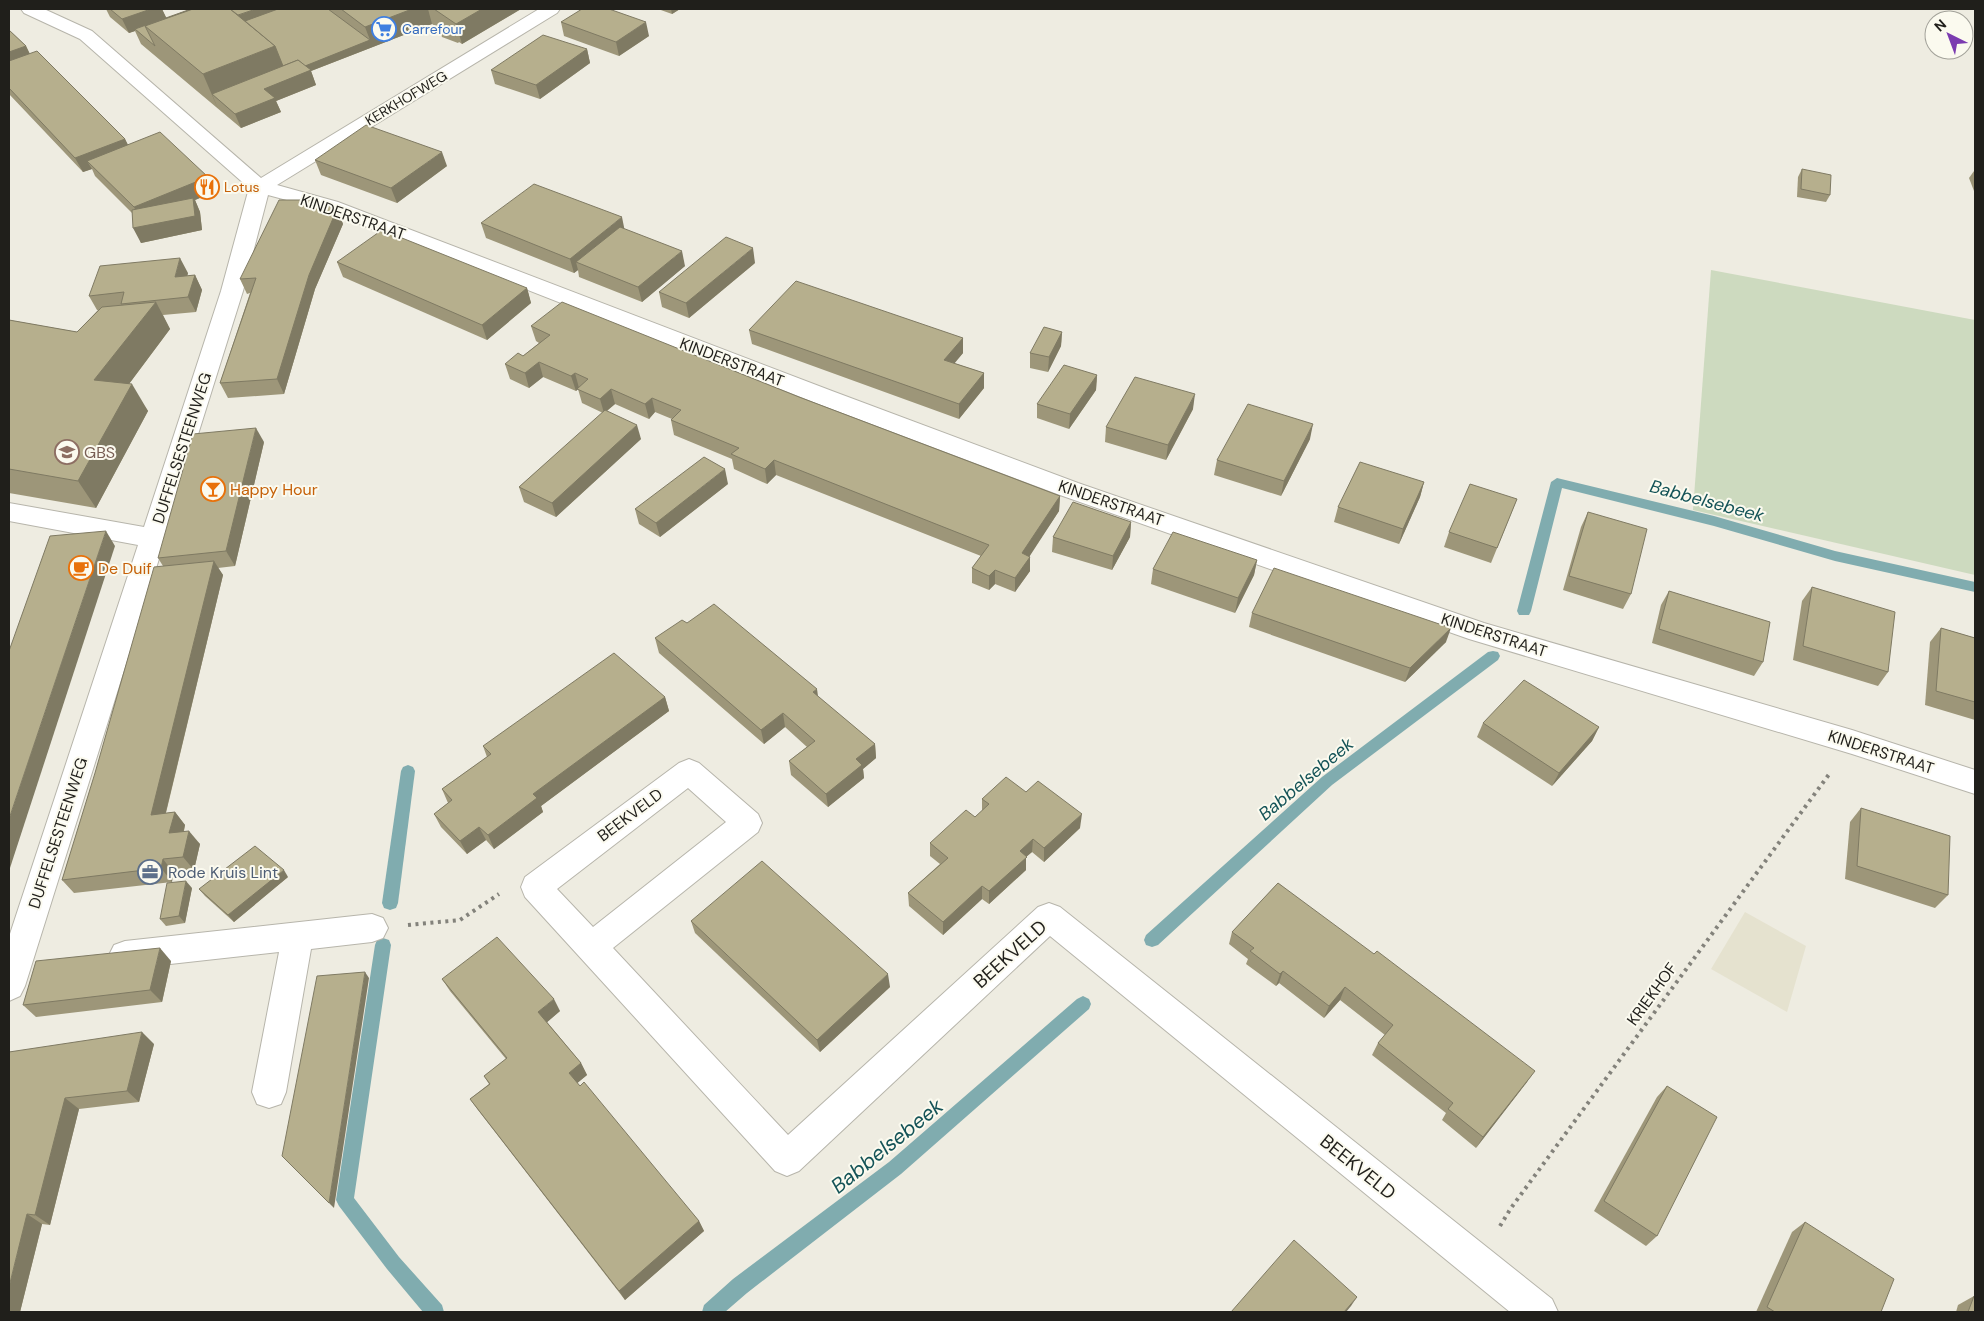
<svg xmlns="http://www.w3.org/2000/svg" width="1984" height="1321" viewBox="0 0 1984 1321" font-family="'DM Sans',sans-serif">
	<rect width="100%" height="100%" fill="#eeece1"/>
	<path fill="#e5e2cf" d="M1745,912L1806,946L1787,1012L1711,969Z"/>
	<path fill="#cddabf" d="M1711,270L1975,320V575L1693,510Z"/>
	<g fill="none" stroke-linecap="round" stroke-linejoin="round">
		<g fill="#80acaf" fill-rule="evenodd">
			<path d="M1557,478L1714,516L1835,551L1975,582V592L1835,561L1714,526L1562,488L1531,611L1529,615H1519L1517,611L1551,482Z"/>
			<path d="M1493,651L1498,652L1500,656L1498,660L1332,785L1158,945L1152,947L1146,945L1144,940L1146,935L1322,777L1488,652Z"/>
			<path d="M408,765L413,767L415,771L398,903L396,908L390,910L384,908L382,903L401,771L403,767Z"/>
			<path d="M383,938L389,940L391,945L354,1198L399,1257L442,1305L444,1312H423L387,1269L339,1206L336,1200L375,945L377,940Z"/>
			<path d="M1083,996L1089,999L1091,1004L1089,1009L901,1174L747,1293L725,1312H702L704,1305L733,1279L889,1162L1077,999Z"/>
		</g>
		<defs>
			<g id="minor">
				<path d="M21,9H44L92,31L261,178L539,9H560L557,13L277,185L338,202L832,391L1078,483L1484,623L1852,730L1975,770V794L1852,754L1469,639L1060,495L816,403L324,210L268,195L243,291L25,986L20,996L9,1001V937L138,545L9,521V503L144,527L221,291L249,188L80,39L24,13Z"/>
				<path d="M689,759L699,763L758,814L762,823L758,832L613,948L788,1135L1038,907L1049,903L1060,907L1552,1299L1558,1312H1510L1050,936L799,1171L787,1176L775,1171L525,897L521,887L525,877L679,763ZM688,788L726,822L593,927L557,889Z"/>
				<path d="M372,914L383,918L388,928L383,938L372,942L311,949L286,1092L281,1104L269,1108L257,1104L252,1092L279,952L125,969L114,965L109,955L114,945L125,941Z"/>
			</g>
		</defs>
		<use href="#minor" stroke="#b7b5ab" stroke-width="2"/>
		<g stroke="#83827b" stroke-width="4" stroke-dasharray="3 4.5" stroke-linecap="butt">
			<path d="M408,925L460,920L499,894"/>
			<path d="M1500,1226L1511,1208L1830,773"/>
		</g>
		<use href="#minor" fill="#fff" fill-rule="evenodd"/>
	</g>
	<g fill="#9d9679">
		<path d="M106,9H162L166,18L191,9H521L462,44L459,42L458,43L442,37L439,29H440L432,24L311,71L316,85L276,101L281,112L241,128L141,44L135,31L129,33L110,17Z"/>
		<path d="M658,9H680L672,14Z"/>
		<path d="M561,22L649,36L619,56L564,36Z"/>
		<path d="M9,30L26,46L30,54L125,139L128,145L208,177L214,192L195,200L200,212L202,230L141,243L132,213L95,176L92,169L83,172L9,94Z"/>
		<path d="M587,49L590,63L540,99L495,84L491,70Z"/>
		<path d="M315,160L447,166L397,203L321,175Z"/>
		<path d="M1802,169L1830,195L1826,202L1797,197L1798,177Z"/>
		<path d="M1974,171H1975V192L1974,191L1969,178Z"/>
		<path d="M337,209L343,224L315,289L284,394L228,398L220,383L250,293L247,294L240,279Z"/>
		<path d="M481,223L624,229L685,266L642,302L579,277L578,270L574,273L486,238Z"/>
		<path d="M337,262L527,288L531,303L487,340L343,277Z"/>
		<path d="M755,263L689,318L662,307L659,292Z"/>
		<path d="M188,273L187,276L195,275L202,290L196,312L163,315L170,329L129,384L148,411L96,508L9,493V320L77,332L98,310H97L89,296Z"/>
		<path d="M531,326L799,397L1060,496L1059,511L1029,556L1030,571L1015,592L995,584L989,590L972,583V568L981,556L776,475L767,484L734,469L732,459L674,435L671,420L672,419L655,412L649,419L615,404L607,411L641,439L556,517L524,502L519,487L603,413L582,403L578,389L576,391L543,377L529,388L510,379L505,364L523,356L539,343L536,341Z"/>
		<path d="M749,330L963,338V353L954,363L984,373V388L959,419L752,344Z"/>
		<path d="M1062,332L1061,346L1048,372L1030,368V353Z"/>
		<path d="M1097,375L1096,390L1069,429L1037,418V404Z"/>
		<path d="M1193,409L1166,460L1105,442L1106,427Z"/>
		<path d="M1310,439L1281,496L1214,475L1217,460Z"/>
		<path d="M264,442L235,566L218,568L223,575L166,813L175,812L185,825L184,831L200,844L194,870L173,872L172,882L74,893L62,880L163,566L158,558Z"/>
		<path d="M1424,482L1420,497L1399,544L1334,522L1338,507Z"/>
		<path d="M728,484L660,537L639,524L635,509Z"/>
		<path d="M1517,499L1491,563L1444,547L1449,532Z"/>
		<path d="M1588,512L1631,594L1623,609L1563,590L1581,527Z"/>
		<path d="M1131,522L1130,537L1112,570L1052,552L1053,537Z"/>
		<path d="M1257,560L1254,575L1235,613L1151,584L1153,569Z"/>
		<path d="M1812,587L1888,672L1878,686L1793,660L1802,601Z"/>
		<path d="M1669,591L1763,662L1754,676L1652,643L1661,605Z"/>
		<path d="M1252,613L1446,642L1405,682L1249,627Z"/>
		<path d="M687,623L818,697L875,744L876,758L863,769L864,778L828,807L791,775L789,761L807,747L785,727L764,744L659,653L655,638Z"/>
		<path d="M1941,628L1975,638V720L1925,705L1930,642Z"/>
		<path d="M665,697L669,711L541,806L543,812L494,849L486,840L467,854L441,827L434,814L448,803L442,789L487,757L483,746Z"/>
		<path d="M1483,723L1599,727L1592,741L1552,786L1477,737Z"/>
		<path d="M1026,792L1080,828L1044,862L1032,852L1026,857V870L989,904L982,899L943,935L909,906L908,893L940,864L930,856V843L975,817L982,811V799Z"/>
		<path d="M1861,808L1948,895L1935,908L1845,879L1850,822Z"/>
		<path d="M288,877L234,922L205,896L199,889Z"/>
		<path d="M1278,883L1527,1082L1476,1148L1442,1120L1446,1113L1372,1055L1378,1043L1385,1035L1340,1000L1324,1018L1279,983L1276,986L1246,964L1248,959L1229,944L1232,932Z"/>
		<path d="M192,888L185,923L166,926L160,919Z"/>
		<path d="M691,921L890,987L820,1052L695,933Z"/>
		<path d="M171,961L162,1002L36,1017L23,1005Z"/>
		<path d="M442,979L560,1011L547,1022L581,1063L587,1075L577,1083L699,1221L704,1231L625,1300L478,1110L470,1099L489,1084L484,1076L506,1059L450,991Z"/>
		<path d="M154,1044L139,1102L79,1109L50,1225L42,1224L20,1312L9,1052Z"/>
		<path d="M1667,1086L1657,1236L1646,1246L1594,1211L1657,1097Z"/>
		<path d="M1805,1222L1881,1312H1756L1792,1232Z"/>
		<path d="M1974,1296L1975,1312H1956L1958,1305Z"/>
	</g>
	<g fill="#7f7a63">
		<path d="M151,9H162L167,19L135,29V31L129,33L122,19Z"/>
		<path d="M256,9H300L165,42Z"/>
		<path d="M412,9H428L432,24L311,71L316,85L276,101L281,112L241,128L235,114L212,94L218,109L203,74L275,46L370,40L365,27Z"/>
		<path d="M482,9H521L462,44L456,24Z"/>
		<path d="M671,9H680L672,14Z"/>
		<path d="M646,22L649,36L619,56L616,42Z"/>
		<path d="M26,46L33,61L9,69V52Z"/>
		<path d="M587,49L590,63L540,99L536,85Z"/>
		<path d="M125,139L132,153L87,161L92,169L83,172L75,158Z"/>
		<path d="M442,152L447,166L397,203L391,188Z"/>
		<path d="M208,177L214,192L195,200L200,212L202,230L141,243L133,228L141,222L134,207Z"/>
		<path d="M337,209L343,224L315,289L284,394L277,379L309,275Z"/>
		<path d="M622,217L625,232L576,262L578,270L574,273L570,259Z"/>
		<path d="M753,248L755,263L689,318L686,303Z"/>
		<path d="M682,251L685,266L642,302L638,287Z"/>
		<path d="M180,258L188,273L183,292L175,277Z"/>
		<path d="M195,275L202,290L196,312L188,297Z"/>
		<path d="M527,288L531,303L487,340L482,325Z"/>
		<path d="M156,302L170,329L111,408L94,380Z"/>
		<path d="M1062,332L1061,346L1048,372L1049,357Z"/>
		<path d="M963,338V353L945,375L944,360Z"/>
		<path d="M539,362L543,377L529,388L525,373Z"/>
		<path d="M575,373L579,388L576,391L571,376Z"/>
		<path d="M984,373V388L959,419V404Z"/>
		<path d="M1097,375L1096,390L1069,429L1070,414Z"/>
		<path d="M132,384L148,411L96,508L78,481Z"/>
		<path d="M611,389L615,404L604,413L600,399Z"/>
		<path d="M1195,394L1193,409L1166,460L1168,445Z"/>
		<path d="M652,398L655,412L649,419L645,404Z"/>
		<path d="M1313,424L1310,439L1281,496L1284,481Z"/>
		<path d="M637,425L641,439L556,517L552,503Z"/>
		<path d="M256,428L264,442L235,566L226,551Z"/>
		<path d="M774,460L776,475L767,484L765,469Z"/>
		<path d="M725,469L728,484L660,537L656,523Z"/>
		<path d="M1424,482L1420,497L1399,544L1403,529Z"/>
		<path d="M1060,496L1059,511L1022,568V553Z"/>
		<path d="M1131,522L1130,537L1112,570L1113,556Z"/>
		<path d="M106,531L115,546L9,871V819Z"/>
		<path d="M1030,557V571L1015,592V578Z"/>
		<path d="M1257,560L1254,575L1235,613L1238,598Z"/>
		<path d="M214,561L223,575L162,828L151,815Z"/>
		<path d="M995,570V584L989,590V576Z"/>
		<path d="M1451,628L1446,642L1405,682L1410,668Z"/>
		<path d="M817,689L819,703L813,692Z"/>
		<path d="M665,697L669,711L541,806L543,812L494,849L488,835L533,794Z"/>
		<path d="M783,713L785,727L764,744L761,730Z"/>
		<path d="M1599,727L1592,741L1552,786L1559,773Z"/>
		<path d="M875,744L876,758L863,769L864,778L828,807L826,794L856,759Z"/>
		<path d="M175,812L185,825L180,846L169,833Z"/>
		<path d="M1082,814L1080,828L1044,862V848Z"/>
		<path d="M479,827L486,840L467,854L460,841Z"/>
		<path d="M189,831L200,844L194,870L183,857Z"/>
		<path d="M1033,839L1032,852L1026,857V870L989,904V891L1020,851Z"/>
		<path d="M163,859L173,872L172,882L161,868Z"/>
		<path d="M284,870L288,877L234,922L228,915Z"/>
		<path d="M186,881L192,888L185,923L179,916Z"/>
		<path d="M982,886V899L943,935V922Z"/>
		<path d="M160,948L171,961L162,1002L150,990Z"/>
		<path d="M1283,971L1279,983L1276,986L1280,974Z"/>
		<path d="M365,972L369,978L334,1208L329,1203Z"/>
		<path d="M888,974L890,987L820,1052L817,1040Z"/>
		<path d="M1345,987L1340,1000L1324,1018L1329,1006Z"/>
		<path d="M554,999L560,1011L545,1024L538,1012Z"/>
		<path d="M142,1032L154,1044L139,1102L127,1091Z"/>
		<path d="M581,1063L587,1075L575,1085L569,1073Z"/>
		<path d="M1535,1071L1527,1082L1476,1148L1483,1137Z"/>
		<path d="M65,1098L79,1109L50,1225L35,1215Z"/>
		<path d="M27,1214L42,1224L20,1312H9V1287Z"/>
		<path d="M699,1221L704,1231L625,1300L619,1291Z"/>
		<path d="M1357,1297L1351,1306L1346,1312H1344Z"/>
	</g>
	<g fill="#b6af8d" stroke="#7f7a63">
		<path d="M110,9H151L122,19Z"/>
		<path d="M191,9H193L145,26L155,46L135,29Z"/>
		<path d="M193,9H230L275,46L203,74L145,26Z"/>
		<path d="M230,9H256L238,15Z"/>
		<path d="M278,9H328L370,40L305,66L298,60L283,66L275,46L245,21Z"/>
		<path d="M341,9H412L365,27Z"/>
		<path d="M434,9H482L456,24Z"/>
		<path d="M582,9H609L646,22L616,42L561,22Z"/>
		<path d="M444,26L457,35L456,36L439,29Z"/>
		<path d="M9,30L26,46L9,52Z"/>
		<path d="M543,35L587,49L536,85L491,70Z"/>
		<path d="M37,51L125,139L75,158L9,88V61Z"/>
		<path d="M298,60L311,70L264,89L275,98L235,114L212,94Z"/>
		<path d="M366,125L442,152L391,188L315,160Z"/>
		<path d="M160,132L208,177L134,207L87,161Z"/>
		<path d="M1802,169L1831,175L1830,195L1801,189Z"/>
		<path d="M534,184L622,217L570,259L481,223Z"/>
		<path d="M193,198L195,216L133,228L132,210Z"/>
		<path d="M279,200H314L337,209L309,275L277,379L220,383L256,278L240,279Z"/>
		<path d="M620,227L682,251L638,287L576,262Z"/>
		<path d="M382,230L527,288L482,325L337,262Z"/>
		<path d="M726,237L753,248L686,303L659,292Z"/>
		<path d="M180,258L175,277L195,275L188,297L121,304L124,292L89,296L100,266Z"/>
		<path d="M796,281L963,338L944,360L984,373L959,404L749,330Z"/>
		<path d="M156,302L94,380L132,384L78,481L9,469V320L77,332L102,307Z"/>
		<path d="M562,302L799,397L1060,496L1022,553L1030,557L1015,578L995,570L989,576L972,568L989,545L774,460L765,469L731,454L739,448L671,420L681,410L652,398L645,404L611,389L600,399L577,389L588,379L575,373L571,376L539,362L525,373L505,364L518,353L523,356L550,335L531,326Z"/>
		<path d="M1044,327L1062,332L1049,357L1030,353Z"/>
		<path d="M1064,365L1097,375L1070,414L1037,404Z"/>
		<path d="M1135,377L1195,394L1168,445L1106,427Z"/>
		<path d="M1248,404L1313,424L1284,481L1217,460Z"/>
		<path d="M605,410L637,425L552,503L519,487Z"/>
		<path d="M256,428L226,551L158,558L193,434Z"/>
		<path d="M704,457L725,469L656,523L635,509Z"/>
		<path d="M1360,462L1424,482L1403,529L1338,507Z"/>
		<path d="M1470,484L1517,499L1497,548L1449,532Z"/>
		<path d="M1073,502L1131,522L1113,556L1053,537Z"/>
		<path d="M1588,512L1647,529L1631,594L1569,576Z"/>
		<path d="M106,531L9,819V651L50,536Z"/>
		<path d="M1173,532L1257,560L1238,598L1153,569Z"/>
		<path d="M214,561L151,815L175,812L169,833L189,831L183,857L163,859L161,868L62,880L95,773L154,567Z"/>
		<path d="M1274,568L1451,628L1410,668L1252,613Z"/>
		<path d="M1812,587L1895,612L1888,672L1803,646Z"/>
		<path d="M1669,591L1770,622L1763,662L1659,629Z"/>
		<path d="M714,604L817,689L813,692L875,744L856,759L862,765L826,794L789,761L815,741L783,713L761,730L655,638L682,620L687,623Z"/>
		<path d="M1941,628L1975,638V702L1936,691Z"/>
		<path d="M614,653L665,697L533,794L537,798L488,835L479,827L460,841L434,814L452,800L442,789L491,754L483,746Z"/>
		<path d="M1524,680L1599,727L1559,773L1483,723Z"/>
		<path d="M1006,777L1026,792L1038,781L1082,814L1044,848L1033,839L1020,851L1027,857L989,891L982,886L943,922L908,893L948,858L930,843L966,810L975,817L989,804L982,799Z"/>
		<path d="M1861,808L1950,836L1948,895L1857,866Z"/>
		<path d="M255,846L284,870L228,915L199,889Z"/>
		<path d="M762,861L888,974L817,1040L691,921Z"/>
		<path d="M186,881L179,916L160,919L167,883Z"/>
		<path d="M1278,883L1374,954L1377,951L1535,1071L1483,1137L1448,1109L1453,1103L1378,1043L1393,1025L1345,987L1329,1006L1283,971L1280,974L1250,951L1254,948L1232,932Z"/>
		<path d="M497,937L554,999L538,1012L581,1063L569,1073L580,1086L584,1082L699,1221L619,1291L470,1099L490,1084L484,1076L507,1058L442,979Z"/>
		<path d="M160,948L150,990L23,1005L36,961Z"/>
		<path d="M365,972L329,1203L282,1156L317,976Z"/>
		<path d="M142,1032L127,1091L65,1098L35,1215L27,1214L9,1287V1052Z"/>
		<path d="M1667,1086L1717,1117L1657,1236L1604,1201Z"/>
		<path d="M1805,1222L1894,1279L1881,1312H1775L1767,1307Z"/>
		<path d="M1294,1240L1357,1297L1344,1312H1231Z"/>
		<path d="M1974,1296L1975,1297V1312H1968Z"/>
	</g>
	<defs>
		<symbol id="supermarket-ring" viewBox="-11 -11 22 22"><circle r="9.5" fill="#fbfaef" stroke="#3f7fe0" stroke-width="1.5"/><path d="M-6-5.5h2.5l.6 2H6L4.5 2H-2.5L-4.4-4H-6ZM-1.5 3.2a1.3 1.3 0 1 0 .1 0ZM3 3.2a1.3 1.3 0 1 0 .1 0Z" fill="#3f7fe0"/></symbol>
		<symbol id="restaurant-ring" viewBox="-11 -11 22 22"><circle r="9.5" fill="#fbfaef" stroke="#e8710a" stroke-width="1.5"/><path d="M-5-6h1v4h1v-4h1v4h1v-4h1v5L-1.5 .5V6h-2V.5L-5-1ZM5-6V6H3V1.5H1.5Q1.5-4 5-6Z" fill="#e8710a"/></symbol>
		<symbol id="school-ring" viewBox="-11 -11 22 22"><circle r="9.5" fill="#fbfaef" stroke="#8d6e63" stroke-width="1.5"/><path d="M0-5L7-2L0 1L-7-2ZM-4 1L0 2.5L4 1V4Q0 6-4 4Z" fill="#8d6e63"/></symbol>
		<symbol id="bar-ring" viewBox="-11 -11 22 22"><circle r="9.5" fill="#fbfaef" stroke="#e8710a" stroke-width="1.5"/><path d="M-6-5H6L.8 .8V4.5H3.5V6h-7V4.5H-.8V.8Z" fill="#e8710a"/></symbol>
		<symbol id="cafe-ring" viewBox="-11 -11 22 22"><circle r="9.5" fill="#fbfaef" stroke="#e8710a" stroke-width="1.5"/><path d="M-5.5-4.5H6V0H3Q3 3.5 0 3.5H-2.5Q-5.5 3.5-5.5 0ZM3-3.2v2h1.7v-2ZM-6 4.5H4V6H-6Z" fill="#e8710a"/></symbol>
		<symbol id="office-ring" viewBox="-11 -11 22 22"><circle r="9.5" fill="#fbfaef" stroke="#5c6f8a" stroke-width="1.5"/><path d="M-6-3h4V-5.5h4V-3h4V5H-6ZM-1-4.5V-3h2v-1.5ZM-6 0V1H6V0Z" fill="#5c6f8a"/></symbol>
	</defs>
	<g fill-rule="evenodd">
		<use href="#supermarket-ring" x="370" y="15" width="28" height="28"/>
		<use href="#restaurant-ring" x="193" y="173" width="28" height="28"/>
		<use href="#school-ring" x="53" y="438" width="28" height="28"/>
		<use href="#bar-ring" x="199" y="475" width="28" height="28"/>
		<use href="#cafe-ring" x="67" y="554" width="28" height="28"/>
		<use href="#office-ring" x="136" y="858" width="28" height="28"/>
	</g>
	<g text-anchor="middle" dominant-baseline="central" stroke-width="4" stroke-linejoin="round" paint-order="stroke">
		<g font-size="14" fill="#366cbe" stroke="#fbfaef" text-anchor="start">
			<text x="402" y="29">Carrefour</text>
		</g>
		<g font-size="14" fill="#201f1b" stroke="#fbfaef">
			<text transform="translate(406 98) rotate(-31)">KERKHOFWEG</text>
		</g>
		<g font-size="14" fill="#c56008" stroke="#fbfaef" text-anchor="start">
			<text x="224" y="187">Lotus</text>
		</g>
		<g font-size="16" fill="#201f1b" stroke="#fbfaef">
			<text transform="translate(353 217) rotate(19)">KINDERSTRAAT</text>
			<text transform="translate(732 362) rotate(21)">KINDERSTRAAT</text>
			<text transform="translate(182 448) rotate(-72)">DUFFELSESTEENWEG</text>
			<text transform="translate(1111 503) rotate(19)">KINDERSTRAAT</text>
			<text transform="translate(1494 635) rotate(18)">KINDERSTRAAT</text>
			<text transform="translate(1881 752) rotate(18)">KINDERSTRAAT</text>
			<text transform="translate(630 815) rotate(-37)">BEEKVELD</text>
			<text transform="translate(58 833) rotate(-72)">DUFFELSESTEENWEG</text>
			<text transform="translate(1652 994) rotate(-54)">KRIEKHOF</text>
		</g>
		<g font-size="16" fill="#785e54" stroke="#fbfaef" text-anchor="start">
			<text x="84" y="452">GBS</text>
		</g>
		<g font-size="16" fill="#c56008" stroke="#fbfaef" text-anchor="start">
			<text x="230" y="489">Happy Hour</text>
			<text x="98" y="568">De Duif</text>
		</g>
		<g font-size="16" fill="#4e5e75" stroke="#fbfaef" text-anchor="start">
			<text x="168" y="872">Rode Kruis Lint</text>
		</g>
		<g font-size="18" font-style="italic" fill="#145357" stroke="#fbfaef">
			<text transform="translate(1707 501) rotate(15)">Babbelsebeek</text>
			<text transform="translate(1306 779) rotate(-40)">Babbelsebeek</text>
		</g>
		<g font-size="19" fill="#201f1b" stroke="#fbfaef">
			<text transform="translate(1010 954) rotate(-42)">BEEKVELD</text>
			<text transform="translate(1358 1167) rotate(39)">BEEKVELD</text>
		</g>
		<g font-size="21" font-style="italic" fill="#145357" stroke="#fbfaef">
			<text transform="translate(887 1146) rotate(-39)">Babbelsebeek</text>
		</g>
	</g>
	<rect width="1984" height="1321" fill="none" stroke="#201f1b" stroke-width="20"/>
	<g transform="translate(1949 35) rotate(318)"><circle r="24" fill="#fbfaef" stroke="#a3a29a"/>
	<path d="M0-4L9 19L0 12L-9 19Z" fill="#7b3bb0"/>
	<text y="-8" font-size="14" font-weight="bold" text-anchor="middle" fill="#201f1b">N</text>
	</g>
</svg>
